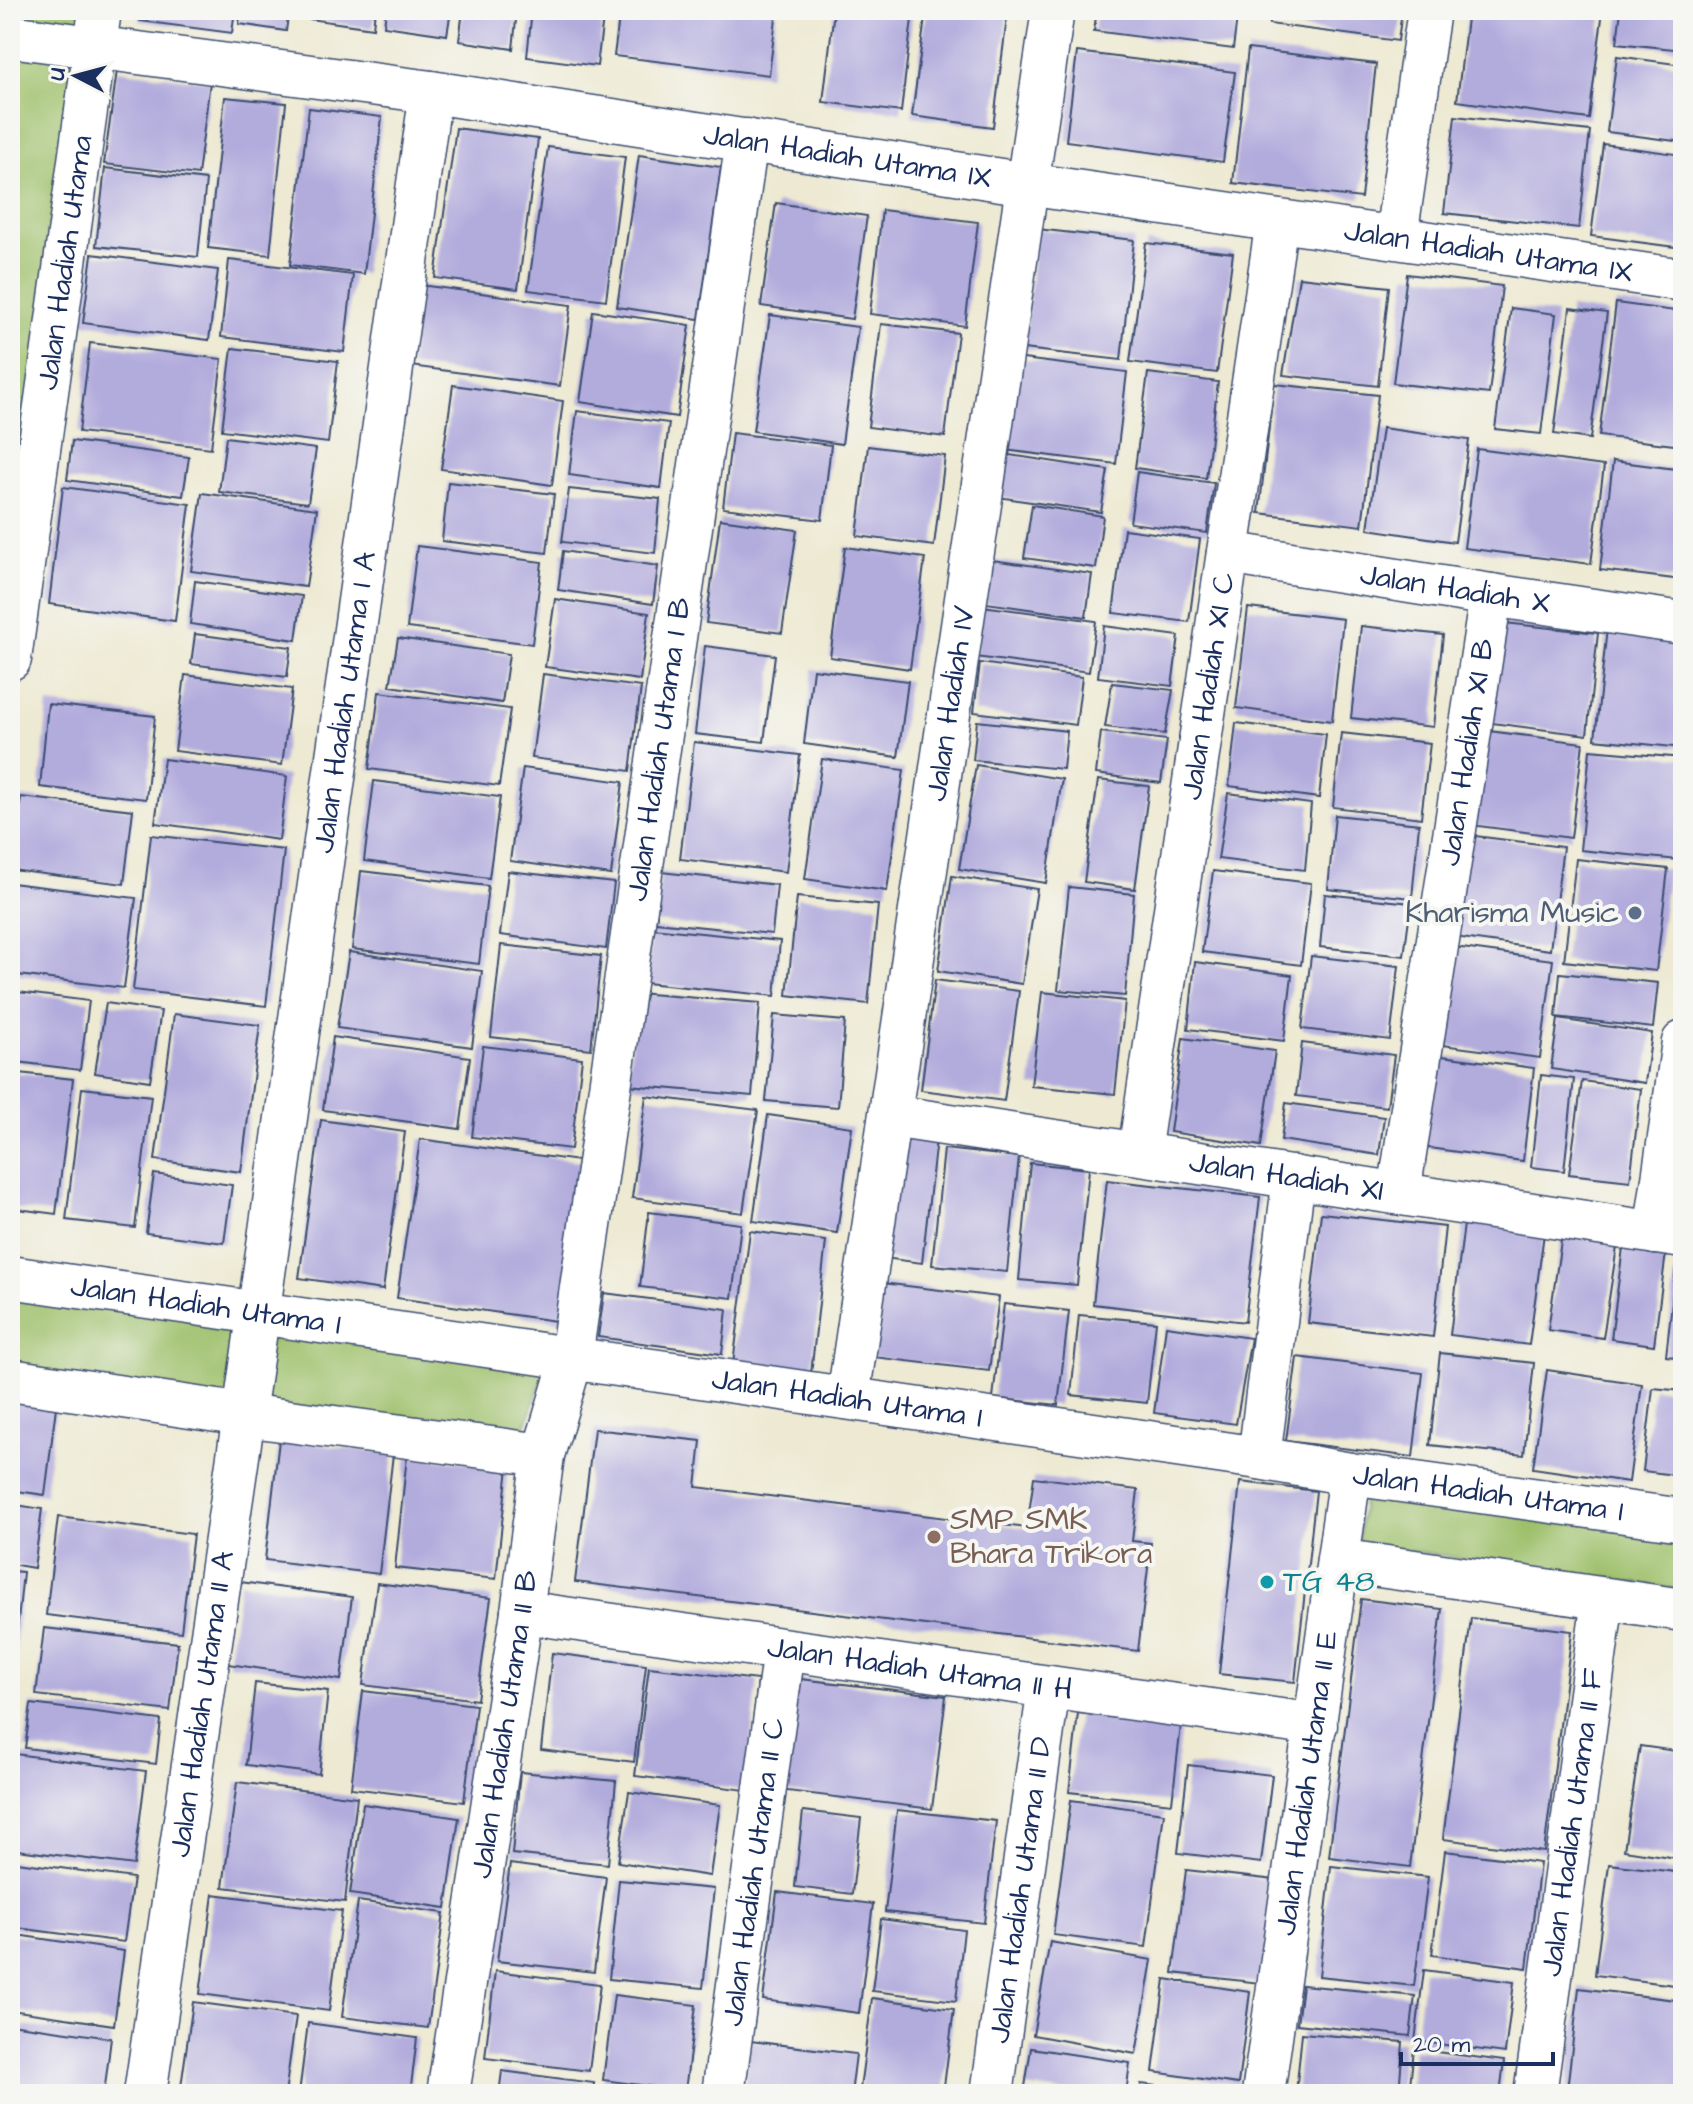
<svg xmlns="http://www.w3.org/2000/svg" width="1693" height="2104" viewBox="0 0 1693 2104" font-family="'Architects Daughter',sans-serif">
	<rect width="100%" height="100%" fill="#f6f6f2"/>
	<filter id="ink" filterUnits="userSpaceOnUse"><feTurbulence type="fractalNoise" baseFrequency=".0125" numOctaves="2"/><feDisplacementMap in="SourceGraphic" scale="16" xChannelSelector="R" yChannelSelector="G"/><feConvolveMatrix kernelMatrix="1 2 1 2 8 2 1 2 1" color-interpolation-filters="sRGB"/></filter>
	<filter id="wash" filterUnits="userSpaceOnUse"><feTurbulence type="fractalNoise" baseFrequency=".006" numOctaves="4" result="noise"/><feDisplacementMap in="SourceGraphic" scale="32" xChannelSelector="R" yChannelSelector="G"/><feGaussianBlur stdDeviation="1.8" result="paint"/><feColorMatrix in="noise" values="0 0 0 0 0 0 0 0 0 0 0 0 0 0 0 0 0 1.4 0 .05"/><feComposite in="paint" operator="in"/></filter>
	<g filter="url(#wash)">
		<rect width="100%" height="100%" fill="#ede9d2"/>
		<g fill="#9ec06a" stroke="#5c7864" stroke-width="2">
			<path d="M10,10H98L10,607Z"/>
			<path d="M10,1286L546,1368L520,1441L10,1372Z"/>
			<path d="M1364,1490L1683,1533V1590L1358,1544Z"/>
		</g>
		<g id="blocks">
			<g fill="#b2acdd">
				<path d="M142,10H235L232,33L140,21Z"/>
				<path d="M241,10H289L286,31L239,24Z"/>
				<path d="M303,10H375L373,28L302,18Z"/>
				<path d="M386,10H451L447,35L384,26Z"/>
				<path d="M463,10H517L513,49L459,41Z"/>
				<path d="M532,10H604L597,66L527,57Z"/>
				<path d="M620,10H777L769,75L614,56Z"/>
				<path d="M834,10H913L901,112L823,102Z"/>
				<path d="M926,10H1008L993,127L912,116Z"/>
				<path d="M1097,10H1238L1233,49L1094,31Z"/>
				<path d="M1270,10H1402L1398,41L1269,24Z"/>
				<path d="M1468,10H1603L1589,119L1457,101Z"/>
				<path d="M1621,10H1683V50L1617,43Z"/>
				<path d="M1248,49L1376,64L1361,198L1233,183Z"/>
				<path d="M1077,52L1235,72L1223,162L1066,141Z"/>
				<path d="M1617,56L1683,65V142L1607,132Z"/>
				<path d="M117,70L210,82L198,175L104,164Z"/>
				<path d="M225,97L286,103L270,255L208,248Z"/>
				<path d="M309,108L382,117L364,274L290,265Z"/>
				<path d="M1455,116L1590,131L1579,228L1444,213Z"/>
				<path d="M456,128L538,139L518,289L435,278Z"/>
				<path d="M1603,144L1683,155V248L1591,236Z"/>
				<path d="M548,147L625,157L606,300L528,290Z"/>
				<path d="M639,155L721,167L699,319L617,307Z"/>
				<path d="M105,168L206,180L198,257L96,246Z"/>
				<path d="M776,203L867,216L852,319L761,306Z"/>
				<path d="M882,210L978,222L965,326L870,314Z"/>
				<path d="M1037,229L1134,240L1121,360L1024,349Z"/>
				<path d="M1146,243L1233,253L1217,373L1130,362Z"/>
				<path d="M92,254L218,270L209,340L83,323Z"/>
				<path d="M229,260L353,275L344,352L221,337Z"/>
				<path d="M1407,274L1502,286L1489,394L1393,383Z"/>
				<path d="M1299,277L1389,287L1378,386L1283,375Z"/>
				<path d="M420,285L571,305L560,386L410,366Z"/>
				<path d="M1616,303L1683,312V446L1599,436Z"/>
				<path d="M1511,308L1556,314L1541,434L1495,429Z"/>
				<path d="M1570,308L1607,313L1590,439L1554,434Z"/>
				<path d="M593,311L690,325L677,417L580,402Z"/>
				<path d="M770,315L858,327L842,444L753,431Z"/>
				<path d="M881,324L958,333L945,437L868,427Z"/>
				<path d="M90,343L222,359L211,448L79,432Z"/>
				<path d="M232,348L338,361L328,443L222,430Z"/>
				<path d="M1015,358L1127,372L1116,464L1004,450Z"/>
				<path d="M1148,373L1218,382L1206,478L1135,468Z"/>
				<path d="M1274,384L1378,395L1362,526L1259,513Z"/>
				<path d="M453,385L563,401L552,485L441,469Z"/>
				<path d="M577,411L669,423L661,488L569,475Z"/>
				<path d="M1382,428L1469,440L1455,542L1368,529Z"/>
				<path d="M732,433L831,445L822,520L723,508Z"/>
				<path d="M226,437L316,449L308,503L219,492Z"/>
				<path d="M72,441L189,457L183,496L67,480Z"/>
				<path d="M868,446L945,456L934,546L857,536Z"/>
				<path d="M1477,449L1604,466L1591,564L1464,548Z"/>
				<path d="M1003,454L1108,470L1101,512L997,497Z"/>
				<path d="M1613,461L1683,470V580L1600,570Z"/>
				<path d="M1137,472L1214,483L1207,533L1130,523Z"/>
				<path d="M448,482L554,494L547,553L442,541Z"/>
				<path d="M63,487L190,504L175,621L49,604Z"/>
				<path d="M569,489L660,499L655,553L562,542Z"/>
				<path d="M202,493L317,509L306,587L191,571Z"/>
				<path d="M1032,505L1103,516L1096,568L1024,558Z"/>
				<path d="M720,519L797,530L782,633L706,623Z"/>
				<path d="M1124,529L1200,539L1189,622L1113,613Z"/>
				<path d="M417,546L542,562L532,644L407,628Z"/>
				<path d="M845,547L925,558L910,669L830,657Z"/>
				<path d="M563,551L658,566L653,604L558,590Z"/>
				<path d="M992,560L1092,574L1086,617L986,603Z"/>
				<path d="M195,581L302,596L296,640L190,624Z"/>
				<path d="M555,599L649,613L640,680L545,667Z"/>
				<path d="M982,606L1096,621L1089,672L975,657Z"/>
				<path d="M1248,608L1343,619L1332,721L1236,708Z"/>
				<path d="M1495,622L1598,633L1587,735L1484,722Z"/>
				<path d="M1104,626L1179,636L1172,686L1098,677Z"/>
				<path d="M1361,626L1443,635L1433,727L1351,718Z"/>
				<path d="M1607,628L1683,636V748L1595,739Z"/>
				<path d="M195,634L291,647L287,677L191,664Z"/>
				<path d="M398,638L509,654L502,703L390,686Z"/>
				<path d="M705,646L775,655L764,742L695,734Z"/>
				<path d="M980,663L1082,677L1076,725L974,712Z"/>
				<path d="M813,669L908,681L898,757L804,744Z"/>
				<path d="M543,674L641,687L630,771L532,758Z"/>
				<path d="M185,675L292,689L282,765L175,751Z"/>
				<path d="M1112,683L1173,690L1165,734L1105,727Z"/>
				<path d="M379,692L510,709L499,786L369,769Z"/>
				<path d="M48,704L155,716L146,799L40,787Z"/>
				<path d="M977,721L1067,731L1063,769L973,760Z"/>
				<path d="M1236,723L1326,734L1319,798L1229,786Z"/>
				<path d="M1481,730L1583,743L1571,838L1470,825Z"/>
				<path d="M1101,732L1167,740L1161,783L1096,774Z"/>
				<path d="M1341,733L1430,743L1421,818L1333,807Z"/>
				<path d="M694,742L800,755L786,872L680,859Z"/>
				<path d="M1590,750L1683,758V813L1678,860L1580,850Z"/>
				<path d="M164,759L287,776L279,840L155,823Z"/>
				<path d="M822,759L904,770L887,891L805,879Z"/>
				<path d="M976,765L1062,779L1046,883L959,869Z"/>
				<path d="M523,768L623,782L611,875L510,861Z"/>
				<path d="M1098,780L1149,786L1135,889L1084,882Z"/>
				<path d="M374,781L500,797L489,878L364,861Z"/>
				<path d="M1228,793L1311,804L1305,870L1218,859Z"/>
				<path d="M21,797L133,810L124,884L11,870Z"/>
				<path d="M1335,815L1419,824L1412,898L1328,889Z"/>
				<path d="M151,835L284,850L266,1006L133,990Z"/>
				<path d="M1467,835L1563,847L1550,950L1454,937Z"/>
				<path d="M1576,859L1668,869L1656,971L1564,961Z"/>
				<path d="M361,871L488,886L479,964L352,949Z"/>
				<path d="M508,871L614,883L606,949L500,935Z"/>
				<path d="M1213,871L1311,883L1301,965L1202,952Z"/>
				<path d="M661,872L777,885L772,934L656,922Z"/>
				<path d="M952,876L1037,889L1022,984L938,971Z"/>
				<path d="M11,883L136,898L124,988L10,974Z"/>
				<path d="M1069,887L1134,894L1125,996L1058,990Z"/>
				<path d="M1325,894L1411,903L1404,956L1320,947Z"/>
				<path d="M797,897L878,905L868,1004L787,995Z"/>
				<path d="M652,928L780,941L775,996L646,983Z"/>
				<path d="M501,945L601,956L591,1049L491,1037Z"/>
				<path d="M1454,947L1553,960L1540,1058L1442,1045Z"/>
				<path d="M349,952L482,971L472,1047L337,1028Z"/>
				<path d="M1311,956L1399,966L1390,1040L1302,1029Z"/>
				<path d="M1195,962L1292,975L1284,1041L1188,1029Z"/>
				<path d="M1560,973L1658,983L1653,1028L1556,1017Z"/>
				<path d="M935,980L1019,991L1004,1101L921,1090Z"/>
				<path d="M10,991L89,1001L80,1070L10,1061Z"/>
				<path d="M1042,992L1125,1001L1115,1094L1031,1086Z"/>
				<path d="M636,993L760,1003L752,1096L628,1085Z"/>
				<path d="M106,1003L161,1011L150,1081L95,1073Z"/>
				<path d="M174,1014L260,1025L241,1172L155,1160Z"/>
				<path d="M774,1015L845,1021L838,1107L766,1101Z"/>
				<path d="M1558,1019L1652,1033L1645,1083L1551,1069Z"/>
				<path d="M333,1037L470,1057L460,1129L323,1110Z"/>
				<path d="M1183,1038L1275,1051L1261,1146L1170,1132Z"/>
				<path d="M1302,1043L1394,1055L1387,1107L1296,1096Z"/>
				<path d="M483,1046L582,1058L571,1149L472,1137Z"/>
				<path d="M1426,1054L1534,1068L1523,1161L1414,1146Z"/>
				<path d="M10,1072L73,1079L56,1214L10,1208Z"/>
				<path d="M1541,1075L1574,1079L1564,1171L1531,1167Z"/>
				<path d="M1582,1081L1641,1089L1630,1181L1569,1174Z"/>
				<path d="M82,1088L151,1096L135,1228L66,1220Z"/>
				<path d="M646,1096L758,1110L743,1213L632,1198Z"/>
				<path d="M1286,1103L1384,1117L1379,1155L1281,1140Z"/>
				<path d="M768,1115L852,1127L837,1233L753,1221Z"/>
				<path d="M321,1120L405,1132L383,1290L299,1278Z"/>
				<path d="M899,1125L937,1130L922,1263L883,1258Z"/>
				<path d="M420,1139L586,1162L563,1322L397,1298Z"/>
				<path d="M944,1149L1019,1157L1007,1272L932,1265Z"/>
				<path d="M1030,1163L1089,1169L1077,1285L1019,1280Z"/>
				<path d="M154,1174L232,1185L224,1243L146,1233Z"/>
				<path d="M1107,1180L1260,1197L1245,1322L1093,1304Z"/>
				<path d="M649,1212L741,1224L732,1298L640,1287Z"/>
				<path d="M1321,1213L1445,1227L1433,1337L1308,1323Z"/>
				<path d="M1465,1216L1545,1226L1529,1345L1450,1335Z"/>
				<path d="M1563,1227L1619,1234L1603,1338L1548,1330Z"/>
				<path d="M750,1231L826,1241L811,1374L733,1364Z"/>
				<path d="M1624,1240L1667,1245L1654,1345L1611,1339Z"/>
				<path d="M1678,1249H1683V1358L1666,1356Z"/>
				<path d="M882,1283L999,1297L989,1371L873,1357Z"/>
				<path d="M604,1293L727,1309L722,1354L598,1337Z"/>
				<path d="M1004,1304L1069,1311L1058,1405L993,1398Z"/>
				<path d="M1079,1315L1156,1322L1147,1403L1071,1395Z"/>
				<path d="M1166,1326L1251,1338L1236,1424L1154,1413Z"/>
				<path d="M1440,1353L1534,1363L1524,1455L1430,1445Z"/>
				<path d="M1297,1357L1423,1373L1413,1457L1286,1441Z"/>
				<path d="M1547,1370L1642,1384L1629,1482L1533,1468Z"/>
				<path d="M1653,1388L1683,1391V1476L1643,1471Z"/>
				<path d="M10,1393L57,1399L45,1495L10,1490Z"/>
				<path d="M594,1429L701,1441L696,1487L1027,1528L1034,1477L1138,1490L1132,1541L1151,1543L1138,1651L575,1582Z"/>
				<path d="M279,1440L393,1454L379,1574L265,1560Z"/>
				<path d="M407,1456L508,1467L496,1579L395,1568Z"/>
				<path d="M1240,1482L1316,1491L1295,1682L1219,1674Z"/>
				<path d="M10,1504L42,1509L34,1568L10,1564Z"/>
				<path d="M58,1517L193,1534L181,1632L46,1615Z"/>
				<path d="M10,1571L23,1572L12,1681H10Z"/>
				<path d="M240,1582L352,1597L341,1680L228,1664Z"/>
				<path d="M377,1583L491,1598L477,1700L363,1685Z"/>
				<path d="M1361,1599L1442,1609L1410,1867L1329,1857Z"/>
				<path d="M1471,1618L1572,1631L1544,1852L1443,1839Z"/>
				<path d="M44,1628L178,1643L170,1711L36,1695Z"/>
				<path d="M552,1653L646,1665L634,1762L541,1750Z"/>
				<path d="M649,1667L758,1680L745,1790L635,1776Z"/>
				<path d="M792,1678L946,1696L932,1809L779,1790Z"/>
				<path d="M255,1683L328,1691L319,1774L246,1765Z"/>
				<path d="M363,1691L476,1705L464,1802L351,1788Z"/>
				<path d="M31,1704L161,1720L156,1764L25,1748Z"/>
				<path d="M1078,1713L1181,1725L1172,1803L1069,1792Z"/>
				<path d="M1640,1746L1683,1752V1859L1624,1850Z"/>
				<path d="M15,1754L146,1771L134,1865L10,1849V1794Z"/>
				<path d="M1188,1765L1272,1775L1261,1863L1178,1853Z"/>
				<path d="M520,1772L616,1781L608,1864L512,1854Z"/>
				<path d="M237,1782L357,1797L345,1902L223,1887Z"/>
				<path d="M629,1792L720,1805L710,1876L618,1862Z"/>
				<path d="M1071,1800L1164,1813L1146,1947L1053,1935Z"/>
				<path d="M363,1804L459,1818L446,1908L350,1894Z"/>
				<path d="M897,1810L996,1821L984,1923L885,1912Z"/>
				<path d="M803,1811L861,1818L852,1894L795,1887Z"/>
				<path d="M1445,1851L1540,1863L1527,1968L1432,1955Z"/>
				<path d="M10,1861L133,1878L124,1942L10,1927Z"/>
				<path d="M510,1864L606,1877L594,1972L497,1961Z"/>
				<path d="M1609,1864L1683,1873V1986L1595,1975Z"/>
				<path d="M1331,1866L1428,1877L1414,1986L1319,1976Z"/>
				<path d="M1186,1870L1275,1880L1260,1983L1173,1973Z"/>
				<path d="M619,1880L714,1889L703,1988L609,1979Z"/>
				<path d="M777,1892L873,1904L859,2013L763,2000Z"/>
				<path d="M213,1894L342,1911L329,2011L200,1994Z"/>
				<path d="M358,1901L444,1913L428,2028L342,2017Z"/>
				<path d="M881,1919L964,1930L956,2001L872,1991Z"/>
				<path d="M10,1934L124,1951L114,2025L10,2010Z"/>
				<path d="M1050,1942L1152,1960L1136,2054L1033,2035Z"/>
				<path d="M1424,1970L1514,1982L1505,2053L1415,2041Z"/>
				<path d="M495,1971L600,1984L589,2071L485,2058Z"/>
				<path d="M1165,1979L1250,1992L1238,2084L1153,2072Z"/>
				<path d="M1302,1985L1415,1996L1410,2036L1297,2024Z"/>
				<path d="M1579,1988L1683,2001V2094H1600L1567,2090Z"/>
				<path d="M614,1995L696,2005L685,2091L603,2080Z"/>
				<path d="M872,1998L954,2009L943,2094H898L860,2089Z"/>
				<path d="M193,2002L296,2016L285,2094H180Z"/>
				<path d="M308,2023L417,2038L410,2094H299Z"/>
				<path d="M10,2024L111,2038L104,2094H10Z"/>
				<path d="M1302,2033L1403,2042L1399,2094L1296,2093Z"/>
				<path d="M750,2041L856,2054L851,2094H744Z"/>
				<path d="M1031,2048L1130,2063L1126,2094H1074L1025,2087Z"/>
				<path d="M1414,2049L1504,2061L1500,2094H1409Z"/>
				<path d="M502,2071L594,2083L593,2094H499Z"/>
				<path d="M1141,2084L1206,2092V2094H1140Z"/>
			</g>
		</g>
	</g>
	<g filter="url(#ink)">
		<use href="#blocks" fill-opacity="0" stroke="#3a4b6f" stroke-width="2"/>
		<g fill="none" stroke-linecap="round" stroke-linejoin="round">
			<defs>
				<g id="minor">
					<path id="s1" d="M10,36L431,92L1027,184L1683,280"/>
					<path d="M1396,237L1429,10"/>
					<path id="s2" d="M1228,553L1491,595L1683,623"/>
					<path id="s3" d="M10,659L100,10"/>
					<path id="s4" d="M891,1116L1683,1237"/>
					<path id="s5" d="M1139,1153L1277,221"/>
					<path id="s6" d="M1399,1193L1491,595"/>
					<path d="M1655,1233L1683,1042"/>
					<path id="s7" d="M10,1277L1259,1458L1350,1474L1683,1520"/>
					<path d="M10,1380L244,1415L543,1455"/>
					<path id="s8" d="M848,1398L1053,10"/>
					<path d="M1259,1458L1294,1177"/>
					<path d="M1338,1560L1683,1610"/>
					<path id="s9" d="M522,1612L1316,1725"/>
					<path id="s10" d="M145,2094L244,1415L431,92"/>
					<path id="s11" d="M448,2094L522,1612L543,1455L567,1375L571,1357L747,140"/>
					<path id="s12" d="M723,2094L784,1650"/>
					<path id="s13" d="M992,2094L1049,1687"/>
					<path id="s14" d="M1263,2094L1350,1474"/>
					<path id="s15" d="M1535,2094L1603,1599"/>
				</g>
			</defs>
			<use href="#minor" stroke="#3a4b6f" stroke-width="45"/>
			<use href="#minor" stroke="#fff" stroke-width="42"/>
		</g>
	</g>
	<circle fill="#5c6f8a" stroke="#f6f6f2" stroke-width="3" cx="1635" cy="913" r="8"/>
	<circle fill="#8d6e63" stroke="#f6f6f2" stroke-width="3" cx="934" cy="1537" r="8"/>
	<circle fill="#0f9aa8" stroke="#f6f6f2" stroke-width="3" cx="1267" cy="1582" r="8"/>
	<g text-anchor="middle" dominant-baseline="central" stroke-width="8" stroke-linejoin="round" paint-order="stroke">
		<g font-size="30" fill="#1b2f5e" stroke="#f6f6f2">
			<text stroke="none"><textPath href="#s1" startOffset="846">Jalan Hadiah Utama IX</textPath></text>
			<text stroke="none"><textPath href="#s1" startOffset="1494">Jalan Hadiah Utama IX</textPath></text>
			<text stroke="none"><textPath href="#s3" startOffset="400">Jalan Hadiah Utama</textPath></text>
			<text stroke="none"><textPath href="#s2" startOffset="230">Jalan Hadiah X</textPath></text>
			<text stroke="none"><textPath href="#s5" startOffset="472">Jalan Hadiah XI C</textPath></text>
			<text stroke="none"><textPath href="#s10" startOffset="1406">Jalan Hadiah Utama I A</textPath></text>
			<text stroke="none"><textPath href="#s8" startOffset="702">Jalan Hadiah IV</textPath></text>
			<text stroke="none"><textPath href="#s11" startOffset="1362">Jalan Hadiah Utama I B</textPath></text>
			<text stroke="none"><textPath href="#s6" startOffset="446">Jalan Hadiah XI B</textPath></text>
			<text stroke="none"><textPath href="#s4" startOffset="400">Jalan Hadiah XI</textPath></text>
			<text stroke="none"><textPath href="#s7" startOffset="198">Jalan Hadiah Utama I</textPath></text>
			<text stroke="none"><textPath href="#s7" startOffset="846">Jalan Hadiah Utama I</textPath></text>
			<text stroke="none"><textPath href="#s7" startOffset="1494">Jalan Hadiah Utama I</textPath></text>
			<text stroke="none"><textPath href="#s9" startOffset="402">Jalan Hadiah Utama II H</textPath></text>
			<text stroke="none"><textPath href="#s10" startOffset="394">Jalan Hadiah Utama II A</textPath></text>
			<text stroke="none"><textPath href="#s11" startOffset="374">Jalan Hadiah Utama II B</textPath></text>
			<text stroke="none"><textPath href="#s14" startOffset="314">Jalan Hadiah Utama II E</textPath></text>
			<text stroke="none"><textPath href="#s15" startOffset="274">Jalan Hadiah Utama II F</textPath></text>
			<text stroke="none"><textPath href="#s12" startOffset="224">Jalan Hadiah Utama II C</textPath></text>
			<text stroke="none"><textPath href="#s13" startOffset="206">Jalan Hadiah Utama II D</textPath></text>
		</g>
		<g font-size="30" fill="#4e5e75" stroke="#f6f6f2" text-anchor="end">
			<text x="1619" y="913">Kharisma Music</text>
		</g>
		<g font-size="30" fill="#785e54" stroke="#f6f6f2" text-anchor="start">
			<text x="950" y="1520">SMP SMK<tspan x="950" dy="34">Bhara Trikora</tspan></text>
		</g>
		<g font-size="30" fill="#0d838f" stroke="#f6f6f2" text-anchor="start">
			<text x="1283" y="1582">TG 48</text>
		</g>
	</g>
	<rect width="1693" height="2104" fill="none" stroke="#f6f6f2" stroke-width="40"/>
	<g transform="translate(76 76) rotate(276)" stroke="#f6f6f2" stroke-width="6" paint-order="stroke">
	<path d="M0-6L14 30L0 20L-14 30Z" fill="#1b2f5e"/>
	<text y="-12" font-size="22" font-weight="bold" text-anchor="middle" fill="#1b2f5e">U</text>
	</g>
	<path d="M1401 2052v12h152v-12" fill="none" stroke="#1b2f5e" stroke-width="4"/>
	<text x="1413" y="2052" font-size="24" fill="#1b2f5e" stroke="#f6f6f2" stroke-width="6" paint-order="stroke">20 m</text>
</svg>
